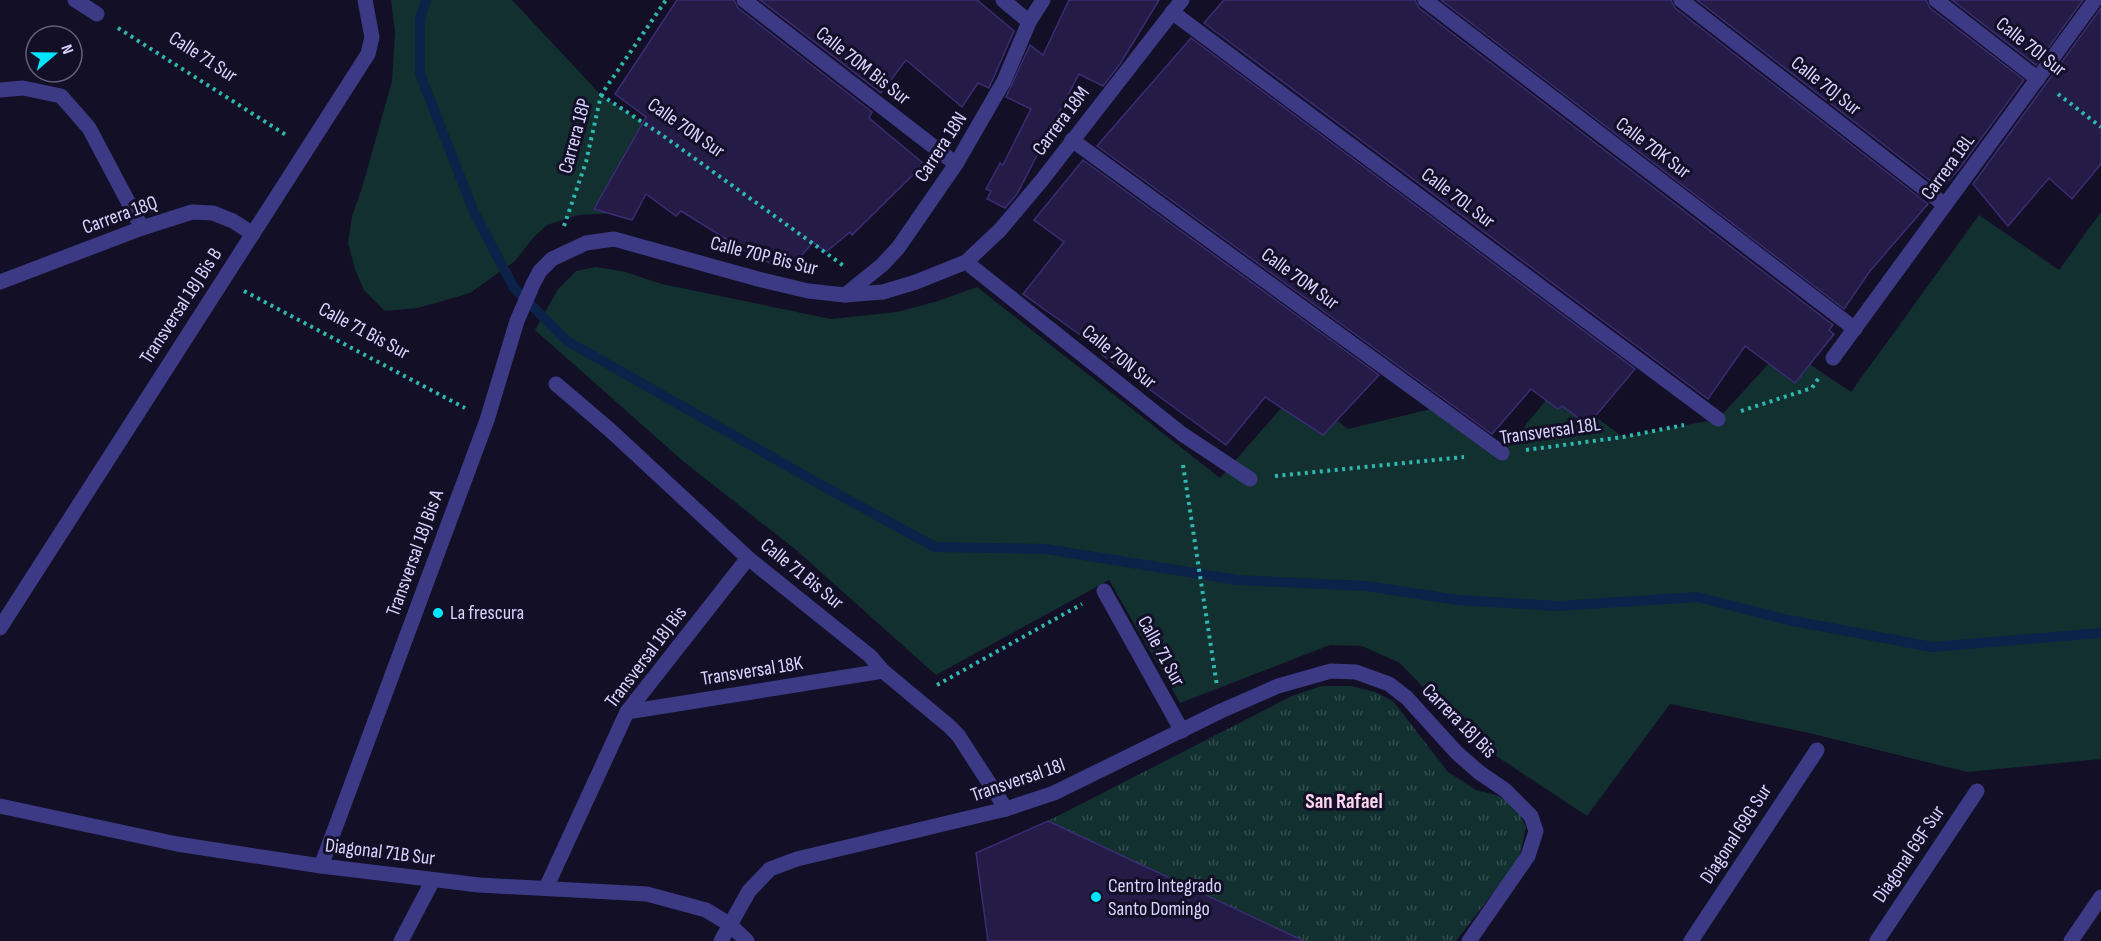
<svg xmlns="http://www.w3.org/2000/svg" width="2101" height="941" viewBox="0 0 2101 941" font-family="'Sofia Sans Condensed',sans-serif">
	<defs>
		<pattern id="park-tufts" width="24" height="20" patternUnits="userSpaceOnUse" patternTransform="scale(1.5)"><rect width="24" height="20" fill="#12302f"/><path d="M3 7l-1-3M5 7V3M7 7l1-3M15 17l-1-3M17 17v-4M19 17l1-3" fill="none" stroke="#344d4e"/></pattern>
	</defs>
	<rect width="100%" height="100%" fill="#130f26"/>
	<g fill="#12302f">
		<path d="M391,0H512L601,95L662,135L619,213L578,215L547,225L533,238L515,261L470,293L418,308L385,311L364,290L355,269L348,243L352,216L362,188L392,81L395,32Z"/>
		<path d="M2101,212V759L1967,772L1809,733L1670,704L1587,816L1475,742L1400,663L1362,646L1330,645L1180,703L1109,580L936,675L795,549L684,462L535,330L558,289L576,271L595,267L622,271L662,284L831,319L897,312L938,301L977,287L1220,478L1297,390L1348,429L1435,408L1499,457L1556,388L1623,437L1718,419L1784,347L1851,392L1979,215L2059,270Z"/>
	</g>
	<path fill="url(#park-tufts)" d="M1321,686H1351L1375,692L1393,701L1448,772L1476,790L1499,796L1512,805L1519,813L1526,827L1519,859L1456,941H1304L1048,821L1292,696Z"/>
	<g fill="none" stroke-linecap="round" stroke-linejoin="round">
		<path stroke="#0c2248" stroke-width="10" d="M426,0L420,19V74L474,212L514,288L567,341L823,486L935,547L1046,549L1237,580L1366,586L1458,600L1557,606L1698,597L1788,620L1932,647L2101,633"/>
	</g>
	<g fill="#241b47" stroke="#3b2d73" stroke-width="1.5">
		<path d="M677,0H734L738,8L872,112L869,118L924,164L852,235L850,232L826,252L813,242L792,267L781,268L752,255L681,211L676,216L646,194L632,220L594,209L646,117L615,94Z"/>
		<path d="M760,0H977L1014,31L989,88L978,83L962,107L906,60L881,93Z"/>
		<path d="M1069,0H1159L1120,64L1103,86L1079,74L1017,194L1005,208L987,199L991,191L986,189L1000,163L1003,165L1031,109L1006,97L1030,45L1043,55Z"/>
		<path d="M1224,0H1415L1419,8L1833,325L1829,330L1834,334L1795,383L1745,346L1708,399L1204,23Z"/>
		<path d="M1441,0H1671L1675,8L1928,204L1870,271L1844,309Z"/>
		<path d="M1697,0H1926L1930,8L2024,80L1959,169L1941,189Z"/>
		<path d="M1952,0H2083L2036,65Z"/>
		<path d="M2101,8V164L2072,199L2049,178L2008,226L1973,184Z"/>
		<path d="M1191,38L1635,369L1588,425L1562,406L1558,409L1531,389L1492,434L1097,146Z"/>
		<path d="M1083,160L1379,375L1323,435L1265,397L1226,445L1153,392L1102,355L1104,353L1079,334L1023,294L1064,242L1034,220Z"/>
		<path d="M1048,821L1304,941H988L976,853Z"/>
	</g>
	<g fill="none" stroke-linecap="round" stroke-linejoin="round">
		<g stroke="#2fb8b0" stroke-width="4" stroke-dasharray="3 4.5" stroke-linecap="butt">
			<path d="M118,28L286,135"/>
			<path d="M2058,94L2101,127"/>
			<path d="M601,95L662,135L844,266"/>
			<path d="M564,226L586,162L601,95L666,0"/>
			<path d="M244,291L465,408"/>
			<path d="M1741,411L1812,388L1820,376"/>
			<path d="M1526,450L1623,437L1684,425"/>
			<path d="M1183,465L1217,686"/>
			<path d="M1275,476L1464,457"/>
			<path d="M937,685L1082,604"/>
		</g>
		<g stroke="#3d3a85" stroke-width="15">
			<path d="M75,0L97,14"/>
			<path d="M744,0L956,164"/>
			<path d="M1003,0L1029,22"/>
			<path d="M1425,0L1855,329"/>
			<path d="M1681,0L1945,205"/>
			<path d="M1936,0L2038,79"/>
			<path d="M1172,12L1718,419"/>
			<path d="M0,90L23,88L61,96L89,128L142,228"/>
			<path d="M1072,140L1502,453"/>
			<path d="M966,262L1182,434L1250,479"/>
			<path d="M0,282L142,228L192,212L213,213L233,221L253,234"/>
			<path d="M845,295L882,265L898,248L956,164L1004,81L1029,22L1043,0"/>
			<path d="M1833,358L2095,0"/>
			<path d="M556,384L610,430L748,558L870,656L883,671L949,726L958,735L1006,809"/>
			<path d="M1104,591L1182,731"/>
			<path d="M0,628L368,54L372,37L365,0"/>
			<path d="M627,712L883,671"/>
			<path d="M546,888L627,712L748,558"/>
			<path d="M401,941L433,880"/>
			<path d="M721,941L749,891L770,869L797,859L1006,809L1054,793L1221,711L1278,686L1331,671L1356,672L1389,684L1407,698L1457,753L1480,773L1505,790L1531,816L1536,831L1528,856L1469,941"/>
			<path d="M1691,941L1817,750"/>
			<path d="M1877,941L1977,791"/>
			<path d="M2071,941L2101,897"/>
		</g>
		<g stroke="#3d3a85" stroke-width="15">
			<path d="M0,806L177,844L321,866L479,885L647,894L706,910L729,924L747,941"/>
			<path d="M321,866L487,420L517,321L533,284L540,271L552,259L586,243L614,239L758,279L808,291L845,295L883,292L916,282L966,262L1000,230L1042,180L1182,0"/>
		</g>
	</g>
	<g fill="#00e5ff" stroke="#130f26" stroke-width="2">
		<circle cx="438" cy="613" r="6"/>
		<circle cx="1096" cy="897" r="6"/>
	</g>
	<g text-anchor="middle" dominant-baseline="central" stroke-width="6" stroke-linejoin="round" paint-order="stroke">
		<g font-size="20" fill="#d9d4ff" stroke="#130f26">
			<text transform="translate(2031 47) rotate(38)">Calle 70I Sur</text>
			<text transform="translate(203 57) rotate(33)">Calle 71 Sur</text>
			<text transform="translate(863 66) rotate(38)">Calle 70M Bis Sur</text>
			<text transform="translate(1826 86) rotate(38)">Calle 70J Sur</text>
			<text transform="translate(1061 121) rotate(-53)">Carrera 18M</text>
			<text transform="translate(686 128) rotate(35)">Calle 70N Sur</text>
			<text transform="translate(575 136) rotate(-75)">Carrera 18P</text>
			<text transform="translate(941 147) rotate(-57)">Carrera 18N</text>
			<text transform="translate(1653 148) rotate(37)">Calle 70K Sur</text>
			<text transform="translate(1948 167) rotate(-54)">Carrera 18L</text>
			<text transform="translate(1458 198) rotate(37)">Calle 70L Sur</text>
			<text transform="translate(120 215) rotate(-20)">Carrera 18Q</text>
			<text transform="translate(764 256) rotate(14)">Calle 70P Bis Sur</text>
			<text transform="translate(1300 279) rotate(36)">Calle 70M Sur</text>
			<text transform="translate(181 306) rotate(-57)">Transversal 18J Bis B</text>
			<text transform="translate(364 331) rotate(28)">Calle 71 Bis Sur</text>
			<text transform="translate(1119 357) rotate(39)">Calle 70N Sur</text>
			<text transform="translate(1550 431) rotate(-8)">Transversal 18L</text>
			<text transform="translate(415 553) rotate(-70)">Transversal 18J Bis A</text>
			<text transform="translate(802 574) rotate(39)">Calle 71 Bis Sur</text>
			<text transform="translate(1161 651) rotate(61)">Calle 71 Sur</text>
			<text transform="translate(646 657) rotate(-53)">Transversal 18J Bis</text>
			<text transform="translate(752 671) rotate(-9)">Transversal 18K</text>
			<text transform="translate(1459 721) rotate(45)">Carrera 18J Bis</text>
			<text transform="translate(1018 780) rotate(-19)">Transversal 18I</text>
			<text transform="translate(1736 834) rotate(-57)">Diagonal 69G Sur</text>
			<text transform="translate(380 852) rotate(7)">Diagonal 71B Sur</text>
			<text transform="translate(1909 854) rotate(-56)">Diagonal 69F Sur</text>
		</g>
		<g font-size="20" fill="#d9d4ff" stroke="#130f26" text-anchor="start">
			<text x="450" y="613">La frescura</text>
			<text x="1108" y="886">Centro Integrado<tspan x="1108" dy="23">Santo Domingo</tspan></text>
		</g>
		<g font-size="21" font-weight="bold" fill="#ffd6f0" stroke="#130f26">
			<text x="1344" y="801">San Rafael</text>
		</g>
	</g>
	<g transform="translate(54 54) rotate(70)"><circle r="28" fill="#130f26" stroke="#625e7d" stroke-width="1.5"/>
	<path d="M0-4.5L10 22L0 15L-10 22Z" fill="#00e5ff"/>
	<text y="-9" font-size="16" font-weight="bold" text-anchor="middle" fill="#d9d4ff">N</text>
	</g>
</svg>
